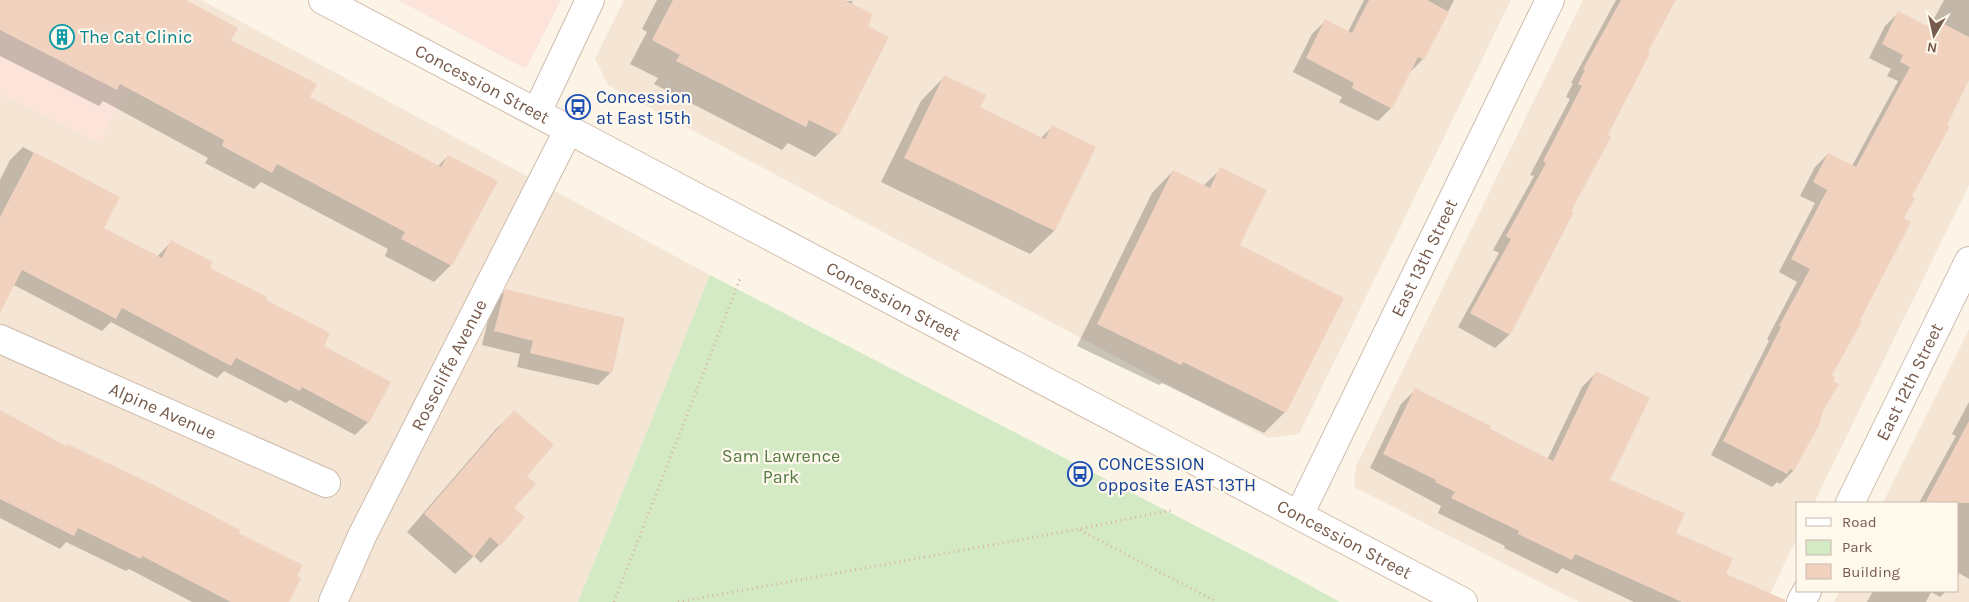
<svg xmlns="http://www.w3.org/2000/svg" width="1969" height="602" viewBox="0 0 1969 602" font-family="Karla,sans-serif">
	<rect width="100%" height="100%" fill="#fcf4e7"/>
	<g fill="#f4e5d5">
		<path d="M173,0H201L710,275L578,602H0V93L100,142Z"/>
		<path d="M624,0H1511L1299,434L1268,438L608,85L595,59Z"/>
		<path d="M1583,0H1969V185L1814,503H1798V536L1766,602H1579L1354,487L1356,466Z"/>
		<path d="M1969,329V602H1834L1840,591H1958V503H1883Z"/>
	</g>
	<g fill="#fce4db">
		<path d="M0,0H173L100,143L0,93Z"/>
		<path d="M398,0H561L526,69Z"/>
	</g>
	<path fill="#d4eac5" d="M710,275L1285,572L1340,602H578Z"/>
	<g fill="#0003">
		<path d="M0,0H182L230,41L309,98L438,166L448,156L451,265L434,282L385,256L388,249L261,182L254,189L205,163L208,158L103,101L99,106L0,56Z"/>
		<path d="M657,0L853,1L851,5L866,27L838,134L815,157L788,143L782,150L654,84L658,78L630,64L647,32L642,29Z"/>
		<path d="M1364,0H1454L1423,59L1409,73L1391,108L1378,121L1339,102L1342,97L1293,72L1312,34L1325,21L1348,32Z"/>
		<path d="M1616,0H1675L1646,53L1569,211L1572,213L1509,335L1495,348L1458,327L1499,253L1493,250L1534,176L1530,175L1570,99L1566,97L1573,83H1571Z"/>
		<path d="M1944,0H1969V78L1911,197L1903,219L1830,376L1818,425L1793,471L1780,484L1777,482L1772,487L1711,455L1769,341L1767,339L1797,282L1779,272L1815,203L1800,196L1815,167L1828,154L1852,166L1898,81L1887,76L1891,69L1869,58L1885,26L1898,13L1929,28Z"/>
		<path d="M944,77L978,108L1041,138L1052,127L1094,148L1054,231L1030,254L881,182L921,101Z"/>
		<path d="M23,147L118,197L102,228L157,257L171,242L208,268L264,300L322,347L368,422L355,435L290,400L286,403L224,371L217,378L111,322L102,331L10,283L0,285V180L10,160Z"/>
		<path d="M1221,169L1238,245L1285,412L1264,433L1162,383L1159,385L1077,346L1152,193L1173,171L1203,186Z"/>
		<path d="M506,290L611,372L598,385L517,367L520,354L482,345L492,304Z"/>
		<path d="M1596,373L1609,481L1725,575L1734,602H1634L1562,568L1557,574L1504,548L1505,546L1438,513L1441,506L1370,468L1401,404L1416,389L1547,460L1582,387Z"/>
		<path d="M1969,402V579L1959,573L1958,575V503H1919L1956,436L1952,434Z"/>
		<path d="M514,412L526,476L499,545L481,563L474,556L455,574L407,532L496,429Z"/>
		<path d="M0,413L237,534L296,577L288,602H192L129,569L126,571L66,542L60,549L0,518Z"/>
		<path d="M1873,591H1946L1940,597L1931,592L1926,602H1867Z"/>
	</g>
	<g fill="#f1d2bf">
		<path d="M0,0H186L238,28L231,40L317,84L310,97L441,167L448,155L498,181L452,266L401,239L405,232L277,164L272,173L222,146L224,140L120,84L117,90L0,30Z"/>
		<path d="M673,0H844L873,14L868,26L889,37L839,135L809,120L806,127L676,61L680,55L652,40Z"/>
		<path d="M1369,0H1427L1449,12L1424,60L1418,57L1392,109L1352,88L1354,83L1306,58L1325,19L1352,33Z"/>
		<path d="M1621,0H1676L1648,52L1650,53L1608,135L1611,137L1571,211L1574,212L1510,335L1470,313L1511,239L1506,236L1546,163L1543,161L1582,86L1578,84L1585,70L1583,69Z"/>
		<path d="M1898,11L1939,32L1944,24L1969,37V80L1947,125L1950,126L1912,196L1915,198L1904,218L1911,222L1860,320L1862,321L1832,375L1835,377L1833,381L1839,384L1823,411L1819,425L1794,471L1790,469L1787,474L1723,441L1781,327L1779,326L1810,269L1791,259L1827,190L1813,182L1828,153L1856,167L1910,67L1900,62L1903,55L1882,44Z"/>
		<path d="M944,75L986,95L980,107L1045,139L1052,125L1096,147L1055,231L904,158Z"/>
		<path d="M34,152L120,197L104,228L162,258L171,240L213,262L210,268L267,297L266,300L330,333L324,346L391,382L369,423L302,387L300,391L236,358L231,366L122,308L116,319L22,270L0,313V217Z"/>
		<path d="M1220,167L1267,190L1240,245L1344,298L1286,413L1183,362L1181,365L1097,324L1173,170L1210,188Z"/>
		<path d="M505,289L625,318L612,373L530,353L533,341L494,331Z"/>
		<path d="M1596,371L1650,398L1610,480L1685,513L1676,533L1733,558L1726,574L1786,600L1785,602H1682L1575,554L1572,560L1518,534L1519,531L1451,498L1455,492L1435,482L1436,480L1383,454L1415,388L1491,426L1490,429L1553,461Z"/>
		<path d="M0,410L66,446L67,444L152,484L240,530L239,533L303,565L297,576L301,578L289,602H231L142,556L141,559L78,528L74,536L0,499Z"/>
		<path d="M514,410L554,445L527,476L536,484L514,508L525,517L500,546L490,537L474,557L424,514Z"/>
		<path d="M1969,421V503H1925Z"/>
	</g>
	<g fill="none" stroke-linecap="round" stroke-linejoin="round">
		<defs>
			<g id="street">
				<path d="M537,112L590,0"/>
				<path id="s1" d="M0,339L326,483"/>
				<path id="s2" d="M1850,503L1969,261"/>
				<path id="s3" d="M1299,515L1550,0"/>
				<path id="s4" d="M333,602L362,536L569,129"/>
				<path d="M1801,602L1807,591"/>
			</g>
			<g id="secondary">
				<path id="s5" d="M323,0L1463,602"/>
			</g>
		</defs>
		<use href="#street" stroke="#cebbad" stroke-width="30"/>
		<use href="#secondary" stroke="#d3bdad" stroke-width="30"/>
		<g stroke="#d6b6a2" stroke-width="3" stroke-dasharray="1 4" stroke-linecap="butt">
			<path d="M1080,530L1217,602"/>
			<path d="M614,602L740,279"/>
			<path d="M678,602L1079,529L1172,510"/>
		</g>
		<use href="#street" stroke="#fff" stroke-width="28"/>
		<use href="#secondary" stroke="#fff" stroke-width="28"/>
	</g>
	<defs>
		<symbol id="building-ring" viewBox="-11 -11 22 22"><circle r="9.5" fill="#fff8ed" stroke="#0f9aa8" stroke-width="1.5"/><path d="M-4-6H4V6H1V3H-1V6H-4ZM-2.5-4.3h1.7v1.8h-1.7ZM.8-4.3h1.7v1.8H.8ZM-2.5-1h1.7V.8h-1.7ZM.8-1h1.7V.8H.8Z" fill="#0f9aa8"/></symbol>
		<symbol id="bus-ring" viewBox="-11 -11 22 22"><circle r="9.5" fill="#fff8ed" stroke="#1a4fb4" stroke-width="1.5"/><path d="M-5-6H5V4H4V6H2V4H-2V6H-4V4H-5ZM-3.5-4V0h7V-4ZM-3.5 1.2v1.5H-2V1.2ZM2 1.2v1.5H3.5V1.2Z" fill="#1a4fb4"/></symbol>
	</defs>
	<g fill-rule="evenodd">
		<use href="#building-ring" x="48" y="23" width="28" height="28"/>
		<use href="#bus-ring" x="564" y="93" width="28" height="28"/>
		<use href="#bus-ring" x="1066" y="460" width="28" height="28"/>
	</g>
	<g text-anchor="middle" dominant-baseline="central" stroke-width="4.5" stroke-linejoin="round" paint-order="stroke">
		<g font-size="18" fill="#0d838f" stroke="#fff8ed" text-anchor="start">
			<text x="80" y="37">The Cat Clinic</text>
		</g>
		<g font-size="18" fill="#765a4b" stroke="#fff8ed">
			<text stroke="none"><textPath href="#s5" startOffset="180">Concession Street</textPath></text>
			<text stroke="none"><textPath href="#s3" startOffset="286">East 13th Street</textPath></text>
			<text stroke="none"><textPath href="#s5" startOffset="645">Concession Street</textPath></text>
			<text stroke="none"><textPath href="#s4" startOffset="264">Rosscliffe Avenue</textPath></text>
			<text stroke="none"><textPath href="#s2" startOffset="135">East 12th Street</textPath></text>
			<text stroke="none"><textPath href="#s1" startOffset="178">Alpine Avenue</textPath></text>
			<text stroke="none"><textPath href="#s5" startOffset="1155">Concession Street</textPath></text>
		</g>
		<g font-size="18" fill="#164399" stroke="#fff8ed" text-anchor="start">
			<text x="596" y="97">Concession<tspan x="596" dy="21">at East 15th</tspan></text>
			<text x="1098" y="464">CONCESSION<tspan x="1098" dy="21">opposite EAST 13TH</tspan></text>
		</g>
		<g font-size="18" fill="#547b43" stroke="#fff8ed">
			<text x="781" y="456">Sam Lawrence<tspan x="781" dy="21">Park</tspan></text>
		</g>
	</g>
	<rect x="1796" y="502" width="162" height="90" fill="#fff8ed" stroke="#c8b9ac"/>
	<rect x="1806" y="518" width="25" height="8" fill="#ffffff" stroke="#c8b9ac"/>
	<text x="1842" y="527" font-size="15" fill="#765a4b">Road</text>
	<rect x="1806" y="540" width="25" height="15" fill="#d4eac5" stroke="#c8b9ac"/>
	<text x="1842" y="552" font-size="15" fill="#765a4b">Park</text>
	<rect x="1806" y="564" width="25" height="15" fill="#f1d2bf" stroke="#c8b9ac"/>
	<text x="1842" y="577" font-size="15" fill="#765a4b">Building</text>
	<g transform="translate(1934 35) rotate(189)" stroke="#fff8ed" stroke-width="4" paint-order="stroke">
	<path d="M0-4L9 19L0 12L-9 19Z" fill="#765a4b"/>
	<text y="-8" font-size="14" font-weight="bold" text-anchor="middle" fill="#765a4b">N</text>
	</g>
</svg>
